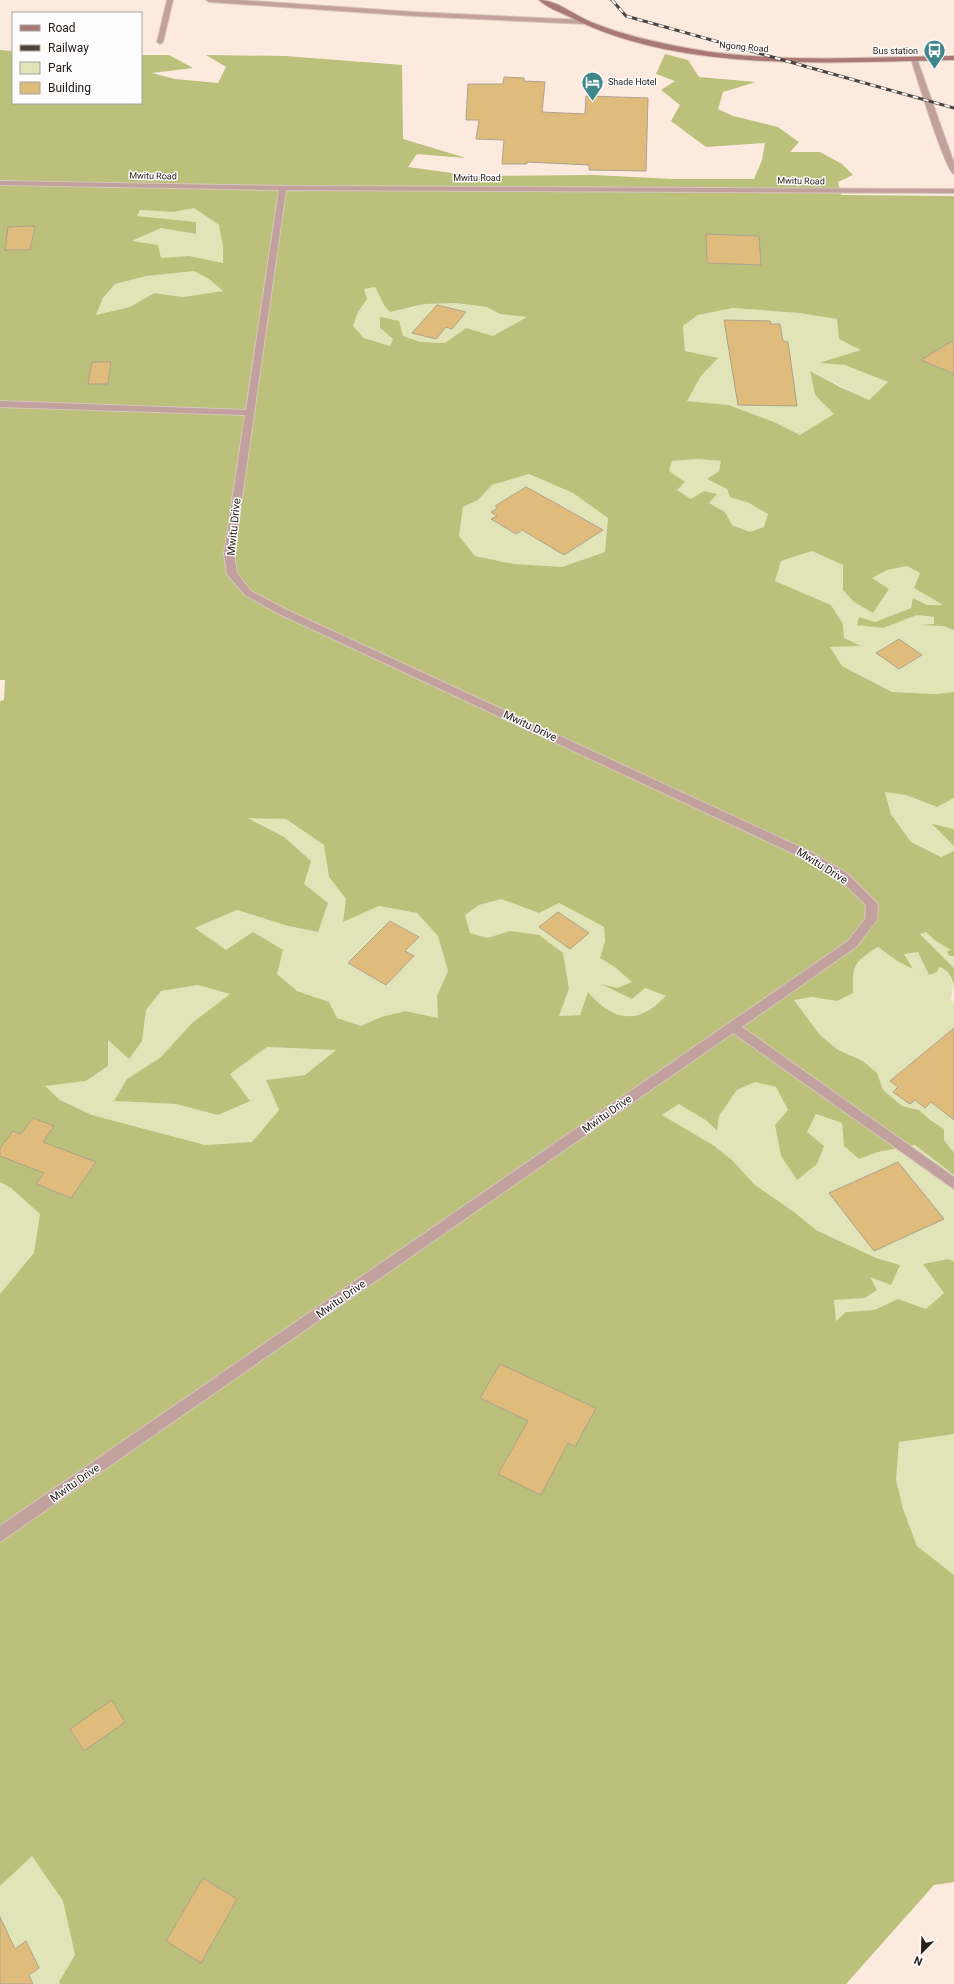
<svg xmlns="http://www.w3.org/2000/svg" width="954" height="1984" viewBox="0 0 954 1984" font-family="Roboto,sans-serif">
	<rect width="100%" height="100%" fill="#fdeadf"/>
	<g fill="#e0e4b7">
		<path d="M194,208L219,225L223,246V263L189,256L160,259L131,242L161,228L196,234L149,218L136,216L141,210L174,212Z"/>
		<path d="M194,271L209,279L223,291L183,297L154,293L130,307L96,316C100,305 105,291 115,284C126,276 179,272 194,271Z"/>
		<path d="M376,287L384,305L410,309L425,304L456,303L487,307L500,314L527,317L493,336L466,328L445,343L421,342L403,336L381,317L380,328L393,339L391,346L364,338L353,326L358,312L367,299L364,289Z"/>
		<path d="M733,308L798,313L837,319L862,350L820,363L845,365L888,382L869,400L810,371L815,395L835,414L800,435L774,422L729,405L687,401L701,376L718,359L685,351L683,326L698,315Z"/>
		<path d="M698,459L722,461L719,471L707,479L727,489L731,497L749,503L769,514L764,527L750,533L731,525L725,512L709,503L716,494L704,491L691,499L677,490L669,471L672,461Z"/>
		<path d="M529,474L573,493L609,518L605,552L562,567L514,564L475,556L459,536L463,507L478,500L492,485Z"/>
		<path d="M812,551L843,565L873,613L889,589L872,578L886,570L907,566L920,573L914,588L943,605H927L913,599L911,608L875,622L859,617L857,625L901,620L917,615L934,617V624L924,625L943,626L954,630V692L936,694L892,692L842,666L829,647L860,646L844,638L843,624L831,605L775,581L781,561Z"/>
		<path d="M885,791L906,795L937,807L954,798V829L933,825L954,846V851L941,857L911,842L891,814Z"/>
		<path d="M247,817L286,819L324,845L329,877L346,899L343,922L379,906L417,913L438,936L448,971L437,996L438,1019L405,1011L381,1017L361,1026L337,1018L329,1002L297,991L277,974L282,950L253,932L226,951L195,928L237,910L288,926L318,932L304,884L284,837Z"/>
		<path d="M501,899L539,913L558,903L604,927L605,941L600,958L616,968L633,982L617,988L604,985L632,999L645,988L667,996L642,1014L623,1017L600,1006L580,1015L559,1016L569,989L565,972L510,931L487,938L470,933L465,915L479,905Z"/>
		<path d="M926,932L951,950L949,956H954V968L920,933Z"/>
		<path d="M878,947L897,961L912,968L904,953L918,952L929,975L939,967C954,972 954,986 951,1000L954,1002V1153L944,1140V1129L929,1119L919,1110L902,1106L883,1090L877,1073L863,1061L838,1050L820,1035L794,1000L811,997L837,1001L852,975L859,958Z"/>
		<path d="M198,985L230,994L192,1023L161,1057L127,1079L114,1101L176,1104L218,1115L249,1100L230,1074L267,1047L337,1050L305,1075L266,1080L279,1110L252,1142L205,1145L92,1115L60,1100L45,1086L86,1081L108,1066V1040L129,1059L142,1041L146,1010L161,991Z"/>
		<path d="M755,1082L776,1087L788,1110L775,1125L781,1156L797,1180L807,1132L816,1114L842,1123L844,1146L859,1159L878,1152L915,1145L954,1175V1261L948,1259L923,1264L944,1293L926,1309L898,1299L874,1310L846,1312L836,1321L833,1300L866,1298L877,1290L869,1276L900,1265L876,1258L816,1230L794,1212L755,1185L732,1160L713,1145L662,1115L679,1104L707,1121L716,1131L719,1116L737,1090Z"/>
		<path d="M0,1182L11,1188L40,1214L35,1253L0,1294Z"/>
		<path d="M954,1434V1575L917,1546L903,1509L896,1480L899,1442Z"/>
		<path d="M32,1855L63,1901L75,1955L59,1982L60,1984H0V1886Z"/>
	</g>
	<g fill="#bbc07a" fill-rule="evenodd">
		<path d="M0,50L13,51V103H141V55H169L193,68L152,73L175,79L218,83L226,67L206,55L285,56L402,65L403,139L466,158L417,154L408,167L474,176L593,175L673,179H754L762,160L765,143L706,147L671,121L680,105L661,90L675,81L656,74L665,54L688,60L699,77L756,82L723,92L718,109L733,116L778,127L799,142L790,152H820L842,164L853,175L838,182L841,195L954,196V630L943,626L918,625L934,624V617L917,615L883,628L857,625L859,617L875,622L911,608L913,598L927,605H943L914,588L920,573L907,566L887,570L872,578L889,589L873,613L854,602L843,590V565L812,551L781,561L775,581L831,605L843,624L844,638L861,646L830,647L842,666L892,692L936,694L954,692V798L937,807L906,795L885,792L891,814L911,842L941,857L954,851V956H949L947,951L951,950L936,941L926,932L920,934L954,968V987C952,977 949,970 939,967L937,972L929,975L918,952L904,954L913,969L897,961L878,947C854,962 852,965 853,993L837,1001L812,997L794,1000L820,1035L838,1050L863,1061L877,1073L883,1090L902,1106L919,1110L929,1119L944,1129V1140L954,1153V1175L915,1145L878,1152L859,1159L844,1146L842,1123L816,1114L807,1132L824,1146L817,1164L797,1180L781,1156L775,1125L788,1110L776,1087L755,1082L737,1090L719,1116L717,1131L707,1121L679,1104L662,1115L713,1145L732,1160L755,1185L794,1212L816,1230L876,1258L900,1265L891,1285L870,1277L877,1290L865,1298L834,1300L836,1321L846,1312L874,1310L898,1299L926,1309L944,1293L923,1264L948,1259L954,1261V1434L899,1442L896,1480L903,1509L917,1546L954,1575V1882L934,1885L846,1984H60L59,1982L75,1955L63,1901L32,1856L0,1886V1294L34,1253L40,1214L11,1188L0,1182V701L4,700L5,680H0ZM194,208L219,225L223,246V263L189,256L161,258L158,245L132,241L161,228L196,234V222L137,216L140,210L174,212ZM194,271L209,279L223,291L183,297L154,293L130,307L96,315L103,298L115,284L146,276ZM375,287L384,305L390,312L425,304L456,303L487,307L500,314L527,317L493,336L466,328L445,343L421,342L403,336L399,321L380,317V328L393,339L390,346L364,338L353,326L358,312L367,299L364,289ZM733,308L799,313L837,319L839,339L861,350L819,363L845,365L888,382L869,400L840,387L810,371L815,395L834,414L800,435L774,422L729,405L687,401L701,376L718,358L685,351L683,326L698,315ZM698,459L721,461L719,471L707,479L727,489L730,497L749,503L768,514L764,527L750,532L732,525L725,512L709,503L717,494L704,491L691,499L677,490L685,482L669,471L672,461ZM529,474L573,493L608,518L605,552L562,567L514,564L475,556L459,536L463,507L478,500L492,485ZM248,818L286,819L324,845L329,877L346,899L343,922L379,906L417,913L438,936L448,971L437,996L438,1018L405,1011L381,1017L361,1026L337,1018L329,1002L297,991L277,974L283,950L253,932L226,950L195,928L237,910L288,926L318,932L328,903L304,884L311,861L284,837ZM501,899L539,913L559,903L604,927L605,941L600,958L616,968L632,982L617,988L601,984L632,999L645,988L666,996C659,1002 650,1011 641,1014C619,1022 601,1007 588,992L580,1015L559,1016L569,989L563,953L539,935L510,931L487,938L470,933L465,915L479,905ZM198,985L230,994L192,1023L161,1057L127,1079L114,1101L176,1104L218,1115L250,1101L230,1074L267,1047L336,1050L305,1075L266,1080L279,1110L252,1142L205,1145L92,1115L60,1100L45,1086L86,1081L108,1066V1040L129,1059L142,1041L146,1010L161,991Z"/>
		<path d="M932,824L954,829V846Z"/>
	</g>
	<g fill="#dfbc7c" stroke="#ada28e">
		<path d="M504,77L524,78V81L545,82L542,112L585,114L586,96L648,98L646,171L589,170V165L527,162V164H502L504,140L476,139L479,120H466L468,84H503Z"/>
		<path d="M35,226L30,250H5L8,227Z"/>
		<path d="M706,234L759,236L761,265L707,263Z"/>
		<path d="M437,305L466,312L452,329L446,327L436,339L412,333Z"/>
		<path d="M724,320L770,321L771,324H780L783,341L788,342L797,406L738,405Z"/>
		<path d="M954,340V374L921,360Z"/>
		<path d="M92,362H111L108,384H88Z"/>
		<path d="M526,487L557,504L603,530L564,555L522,530L516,534L491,519L497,516L491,512L498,508L495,506Z"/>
		<path d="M899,639L922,655L899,669L876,653Z"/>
		<path d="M558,912L589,933L570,949L539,927Z"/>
		<path d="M390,921L419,937L405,951L414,956L386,985L348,963Z"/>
		<path d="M954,1028V1120L931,1102L925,1108L915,1100L910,1104L893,1092L898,1087L890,1081Z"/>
		<path d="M33,1118L54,1126L43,1142L96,1162L71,1198L36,1184L44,1173L0,1156V1148L13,1131L21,1134Z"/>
		<path d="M898,1162L944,1219L874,1251L829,1193Z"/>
		<path d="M500,1364L596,1408L575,1447L568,1443L541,1495L498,1474L528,1421L480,1398Z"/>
		<path d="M112,1700L125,1722L84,1751L70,1729Z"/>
		<path d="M203,1878L237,1899L201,1963L166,1941Z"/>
		<path d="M0,1917L15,1949L26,1941L39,1968L29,1975L33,1984H0Z"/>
	</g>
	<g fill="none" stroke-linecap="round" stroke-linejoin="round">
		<defs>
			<g id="minor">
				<path d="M167,0H173L163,42L160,44L157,42Z"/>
				<path d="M206,0H238L414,12L585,20L588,22L585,24L414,16L209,2Z"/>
				<path d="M914,57L917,59L954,163V174C945,171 916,74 911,59Z"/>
				<path d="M0,181L283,186L954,189V193L286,190L234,554L237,573L251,591L285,609L811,852L847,873L878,904L877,920L856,947L742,1027L954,1177V1189L733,1033L0,1542V1526L848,941L865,919L866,905L839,879L803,858L277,613L245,595L227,574L224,554L245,415L0,407V401L246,410L279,190L0,185Z"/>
			</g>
			<path id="secondary" d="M539,0C557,0 574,15 591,22C622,35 655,42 687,48C772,64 868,57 954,56V60C833,62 681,74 570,17C560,12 547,8 539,0Z"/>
		</defs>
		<use href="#minor" stroke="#d7c6bc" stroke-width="2"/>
		<use href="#secondary" stroke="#d7c6bc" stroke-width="2"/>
		<use href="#minor" fill="#c2a09d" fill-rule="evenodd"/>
		<use href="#secondary" fill="#ab7975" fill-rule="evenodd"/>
		<defs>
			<path id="rail" d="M612,0L626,16L954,108"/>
		</defs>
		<use href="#rail" stroke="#4e443e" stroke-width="3"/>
		<use href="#rail" stroke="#fcfcfc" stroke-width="2" stroke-dasharray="5.5" stroke-linecap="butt"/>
	</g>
	<defs>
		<symbol id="bus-pin" viewBox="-11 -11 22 30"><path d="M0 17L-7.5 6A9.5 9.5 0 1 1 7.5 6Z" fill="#3f878a" stroke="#fcfcfc"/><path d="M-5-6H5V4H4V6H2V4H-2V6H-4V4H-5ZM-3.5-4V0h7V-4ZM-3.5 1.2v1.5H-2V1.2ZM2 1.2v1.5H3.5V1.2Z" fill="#fff"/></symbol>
		<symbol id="hotel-pin" viewBox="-11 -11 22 30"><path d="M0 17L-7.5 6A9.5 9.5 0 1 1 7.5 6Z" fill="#3f878a" stroke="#fcfcfc"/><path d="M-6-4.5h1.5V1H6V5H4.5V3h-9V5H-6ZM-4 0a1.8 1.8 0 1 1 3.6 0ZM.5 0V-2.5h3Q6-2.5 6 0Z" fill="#fff"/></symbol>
	</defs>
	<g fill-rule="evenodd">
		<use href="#bus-pin" x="922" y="38" width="25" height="34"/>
		<use href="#hotel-pin" x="580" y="70" width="25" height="34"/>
	</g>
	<g text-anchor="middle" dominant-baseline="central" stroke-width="3" stroke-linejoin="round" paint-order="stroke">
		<g font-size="9" fill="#28201b" stroke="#fcfcfc">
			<text transform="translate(744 47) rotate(5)">Ngong Road</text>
			<text transform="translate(153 176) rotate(1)">Mwitu Road</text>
			<text x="477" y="178">Mwitu Road</text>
			<text transform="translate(801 181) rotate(1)">Mwitu Road</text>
		</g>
		<g font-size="9" fill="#28201b" stroke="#fcfcfc" text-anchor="end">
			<text x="918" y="51">Bus station</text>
			<text x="608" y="82" text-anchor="start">Shade Hotel</text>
		</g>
		<g font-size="11" fill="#28201b" stroke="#fcfcfc">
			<text transform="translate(234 527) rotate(-84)">Mwitu Drive</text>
			<text transform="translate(530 726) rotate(25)">Mwitu Drive</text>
			<text transform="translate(822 866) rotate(32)">Mwitu Drive</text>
			<text transform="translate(607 1114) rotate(-35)">Mwitu Drive</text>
			<text transform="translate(341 1299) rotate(-35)">Mwitu Drive</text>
			<text transform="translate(75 1483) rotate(-35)">Mwitu Drive</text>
		</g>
	</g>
	<rect x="12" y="12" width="130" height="92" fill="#fcfcfc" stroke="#a7a4a2"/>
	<rect x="20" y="25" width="20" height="6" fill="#ab7975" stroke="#a7a4a2"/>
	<text x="48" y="32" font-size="12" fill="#28201b">Road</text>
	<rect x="20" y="45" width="20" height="6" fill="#4e443e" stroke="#a7a4a2"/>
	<text x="48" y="52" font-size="12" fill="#28201b">Railway</text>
	<rect x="20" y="62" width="20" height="12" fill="#e0e4b7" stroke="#a7a4a2"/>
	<text x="48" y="72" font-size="12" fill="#28201b">Park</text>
	<rect x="20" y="82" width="20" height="12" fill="#dfbc7c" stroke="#a7a4a2"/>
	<text x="48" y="92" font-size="12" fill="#28201b">Building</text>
	<g transform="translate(922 1952) rotate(203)" stroke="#fcfcfc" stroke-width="3" paint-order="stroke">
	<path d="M0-3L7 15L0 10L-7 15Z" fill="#28201b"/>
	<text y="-6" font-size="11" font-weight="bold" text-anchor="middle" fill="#28201b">N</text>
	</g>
</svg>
